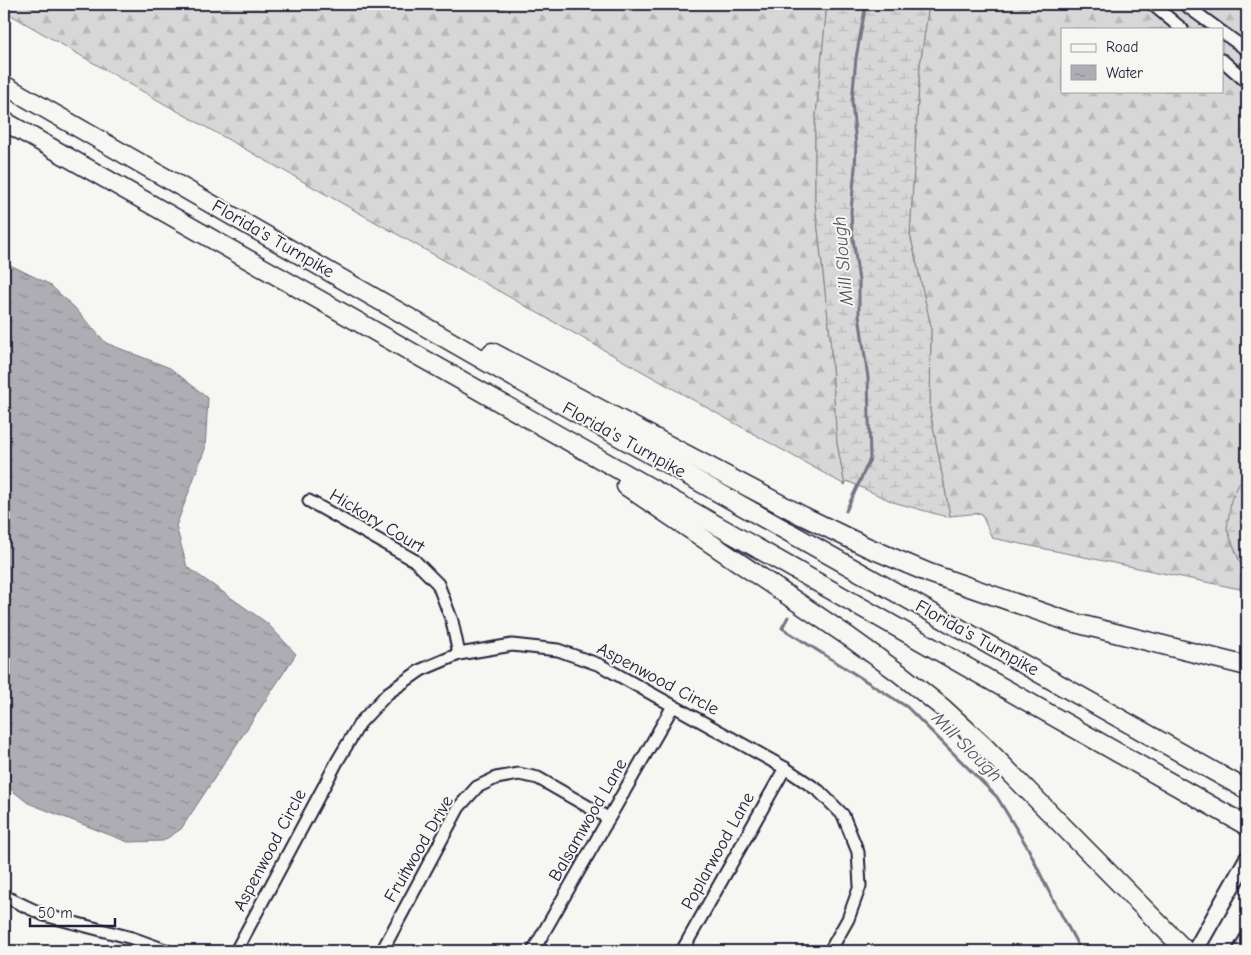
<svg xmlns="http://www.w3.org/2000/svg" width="1251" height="955" viewBox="0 0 1251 955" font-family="'Comic Neue',sans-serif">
	<defs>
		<pattern id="forest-firs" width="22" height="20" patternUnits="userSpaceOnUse" patternTransform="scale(1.25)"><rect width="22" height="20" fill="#d7d7d7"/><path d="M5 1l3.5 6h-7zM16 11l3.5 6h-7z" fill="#b8b8b9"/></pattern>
		<pattern id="wetland-marsh" width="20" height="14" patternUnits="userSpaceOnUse" patternTransform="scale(1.25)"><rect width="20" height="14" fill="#d7d7d7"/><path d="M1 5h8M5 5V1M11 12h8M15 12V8" fill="none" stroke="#b8b8b9"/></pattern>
		<pattern id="water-ripples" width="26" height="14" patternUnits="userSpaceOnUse" patternTransform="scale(1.25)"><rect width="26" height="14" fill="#adadb3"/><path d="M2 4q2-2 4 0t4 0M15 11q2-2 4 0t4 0" fill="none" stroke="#8c8c93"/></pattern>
	</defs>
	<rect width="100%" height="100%" fill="#f6f6f2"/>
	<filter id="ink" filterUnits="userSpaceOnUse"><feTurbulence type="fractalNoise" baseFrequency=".02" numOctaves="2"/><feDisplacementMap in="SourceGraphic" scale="10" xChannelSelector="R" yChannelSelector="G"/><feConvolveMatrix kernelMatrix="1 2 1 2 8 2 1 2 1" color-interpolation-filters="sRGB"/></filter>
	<g filter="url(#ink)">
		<g fill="url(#forest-firs)" stroke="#7c7c89">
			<path d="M4,4H827L815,126V203L830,335L837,443L845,485L154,98L4,11Z"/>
			<path d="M929,4H1144L1173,29H1062V91H1222V67L1247,90V476L1239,484L1227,529L1242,567L1240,589L992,538L981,513L950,516L930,411L931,327L910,234L920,65Z"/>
			<path d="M1161,4H1175L1208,29H1192Z"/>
			<path d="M1194,4H1247V43Z"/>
			<path d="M1222,39L1247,57V74L1222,53Z"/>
		</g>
		<g fill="url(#wetland-marsh)" stroke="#7c7c89">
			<path d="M827,4H929L920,65L910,234L931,327L930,411L950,516L947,517L893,502L847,481L845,485L837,443L830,335L815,203V126Z"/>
			<path d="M1247,476V590L1240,589L1242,567L1227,529L1231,500L1239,484Z"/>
		</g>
		<path fill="url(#water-ripples)" stroke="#757583" d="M4,262L49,284L74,307L106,343L170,368L208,398L205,449L176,526L187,567L267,623L296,654L181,829L163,841L128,842L28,803L4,784Z"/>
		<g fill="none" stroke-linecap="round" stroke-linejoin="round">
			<g stroke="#757583" stroke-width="3">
				<path d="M846,511L870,459L868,378L859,315V281L852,231L851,211L855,168L856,146L852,101L856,58L866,4"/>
				<path d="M788,617L782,628L907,707L997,797L1028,848L1046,886L1081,951"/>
			</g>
			<defs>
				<g id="minor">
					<path d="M1152,4L1182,29"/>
					<path d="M1184,4L1218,29"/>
					<path d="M1222,32L1247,50"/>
					<path d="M1222,60L1247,82"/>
					<path d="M309,501L414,560L438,584L452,621L459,654"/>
					<path d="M4,896L44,915L132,938L168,951"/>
					<path d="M236,951L338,760L360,723L388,693L421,670L459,654L512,645L558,650L600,665L785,768L819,791L843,815L858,852L860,886L848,919L830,951"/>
					<path d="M382,951L459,807L477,787L496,778L519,774L538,778L608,818"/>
					<path d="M533,951L673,706"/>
					<path d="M682,951L785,768"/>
				</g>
				<g id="major">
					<path d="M1195,951L1247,859"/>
					<path d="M1241,951L1247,940"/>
				</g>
				<g id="highway">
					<path d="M4,85L497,368L1247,790"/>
					<path d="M4,121L1247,826"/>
					<path d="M492,352L803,516L867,547L929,573L1067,621L1247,666"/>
					<path d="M626,486L849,637L899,673L943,708L982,744L1186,951"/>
				</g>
			</defs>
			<use href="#minor" stroke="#22223b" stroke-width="15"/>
			<use href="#major" stroke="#22223b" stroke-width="19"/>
			<use href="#highway" stroke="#22223b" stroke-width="21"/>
			<use href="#minor" stroke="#f6f6f2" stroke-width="11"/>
			<use href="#major" stroke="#f6f6f2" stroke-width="15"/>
			<use href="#highway" stroke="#f6f6f2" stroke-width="18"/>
		</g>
	</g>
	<g text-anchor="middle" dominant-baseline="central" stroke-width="4" stroke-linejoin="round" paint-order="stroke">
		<g font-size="18" fill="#22223b" stroke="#f6f6f2">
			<text transform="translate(273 239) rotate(30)">Florida's Turnpike</text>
			<text transform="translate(624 440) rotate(29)">Florida's Turnpike</text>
			<text transform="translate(377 521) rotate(31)">Hickory Court</text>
			<text transform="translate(977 638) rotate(29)">Florida's Turnpike</text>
			<text transform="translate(658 679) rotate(28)">Aspenwood Circle</text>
			<text transform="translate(588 820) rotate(-60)">Balsamwood Lane</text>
			<text transform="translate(419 849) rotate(-60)">Fruitwood Drive</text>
			<text transform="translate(270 850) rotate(-62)">Aspenwood Circle</text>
			<text transform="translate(718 851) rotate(-61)">Poplarwood Lane</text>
		</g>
		<g font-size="19" font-style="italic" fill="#535365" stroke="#f6f6f2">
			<text transform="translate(843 261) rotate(-95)">Mill Slough</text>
			<text transform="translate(967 747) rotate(45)">Mill Slough</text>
		</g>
	</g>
	<rect width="1251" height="955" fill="none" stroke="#f6f6f2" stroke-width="20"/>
	<rect x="10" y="10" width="1231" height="935" fill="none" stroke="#22223b" stroke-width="2" filter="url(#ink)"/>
	<rect x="1061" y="28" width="162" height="65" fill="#f6f6f2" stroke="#a1a1a9"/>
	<rect x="1071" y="44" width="25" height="8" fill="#f6f6f2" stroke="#a1a1a9"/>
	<text x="1106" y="52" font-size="15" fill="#22223b">Road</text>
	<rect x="1071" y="65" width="25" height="15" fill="url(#water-ripples)" stroke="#a1a1a9"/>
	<text x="1106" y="78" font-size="15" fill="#22223b">Water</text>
	<path d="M30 918v8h85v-8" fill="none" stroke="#22223b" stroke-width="2.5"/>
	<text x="38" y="918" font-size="15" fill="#22223b" stroke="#f6f6f2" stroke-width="4" paint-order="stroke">50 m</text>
</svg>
